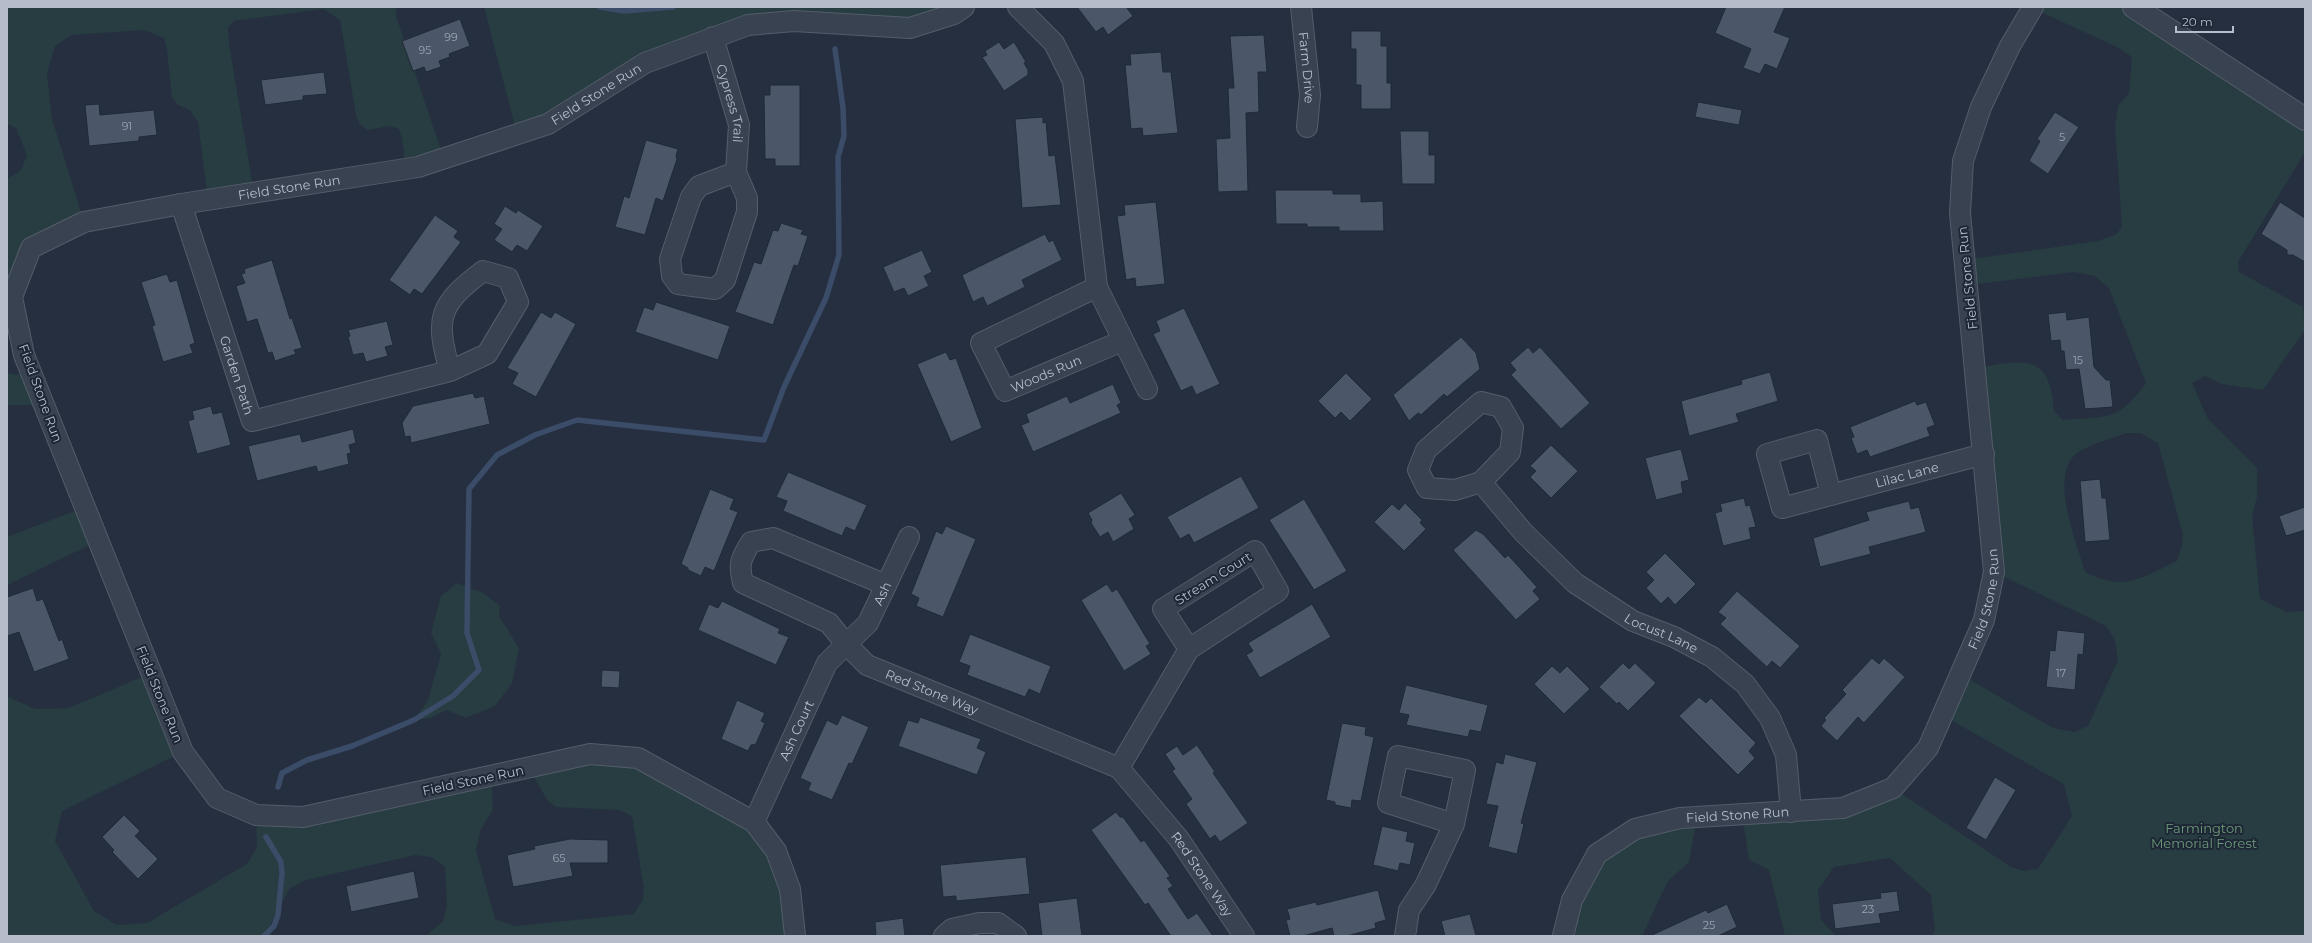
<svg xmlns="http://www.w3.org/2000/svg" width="2312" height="943" viewBox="0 0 2312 943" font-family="Montserrat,sans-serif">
	<rect width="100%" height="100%" fill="#252f40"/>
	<g fill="#273d41" fill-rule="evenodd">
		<path d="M7,7H396V16L444,159L406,169L402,138L399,129L390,126L368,130L360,125L356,115L340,20L323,9L234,21L228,28L229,44L254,193L208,200L198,122L190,110L178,105L172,97L167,50L164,38L144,30L71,35L55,46L47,74L52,119L84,222L31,248L7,294V179L21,170L27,155L16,128L7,124Z"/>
		<path d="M484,7H964L910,28L748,25L517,134Z"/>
		<path d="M2033,7H2134L2305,119V152L2238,262L2239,272L2303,307L2305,330L2263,390L2222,384L2205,376L2192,383L2208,419L2257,468V497L2252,516L2260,599L2287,612L2305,611V936H1931L1935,931L1931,895L1890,858L1834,867L1818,890L1821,920L1836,936H1785L1769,870L1749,860L1742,815L1791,812L1893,788L2011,867L2024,871L2038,869L2072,816L2064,784L1942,715L1960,674L2053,728L2074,732L2088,726L2118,660L2115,640L2106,626L1994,572L1975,368C2022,361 2050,350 2054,411L2063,420C2108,416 2118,422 2146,383L2109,288L2095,276L2074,272L1968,285L1965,260L2098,241L2117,234L2122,226L2115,127L2118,106L2129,93L2132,57L2119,48L2032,8ZM2126,433H2140L2158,443L2183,535L2182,545L2177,561C2141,578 2124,592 2085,572C2077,543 2046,471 2080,451C2094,443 2111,439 2126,433Z"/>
		<path d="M7,373L32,377L44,405H7Z"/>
		<path d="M85,507L98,541L7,585V537Z"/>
		<path d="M457,583L483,593L500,606L499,616L519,648L512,683L495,706L466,718L447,710L430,718L414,720L428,700L441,654L431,633L441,596Z"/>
		<path d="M151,673L183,752L62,811L55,841L94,911L117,925L147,923L247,864L257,847L256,815L491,776L493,810L481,829L476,850L495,919L516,926L634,914L643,899L644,889L632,816L619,810L556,807L547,800L529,768L638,758L754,822L776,851L795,936H426L443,921L447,906L445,867L431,857L415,855L306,880L289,889L270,926L260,936H7V696L35,709L69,708Z"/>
		<path d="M1697,817L1689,862L1668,881L1642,936H1563L1597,854L1635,829Z"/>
	</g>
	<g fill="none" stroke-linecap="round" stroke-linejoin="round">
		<g stroke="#3b4c69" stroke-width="5.5">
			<path d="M600,7L624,11L673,7"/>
			<path d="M278,787L282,773L307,760L352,746L414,720L453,696L479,670L467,633L469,489L497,455L535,435L577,420L764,440L784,387L826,298L839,255L838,157L844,136L843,108L835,49"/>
			<path d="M264,936L274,926L278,915L282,873L281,862L266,837"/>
		</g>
	</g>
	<g fill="#4b5669" stroke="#202937">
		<path d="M1077,7H1126L1133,16L1108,35L1103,27L1096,32Z"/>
		<path d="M1726,7H1785L1774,32L1790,38L1777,69L1765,64L1760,74L1743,68L1751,49L1715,33Z"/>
		<path d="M460,19L470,46L449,54L450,57L439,61L441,67L426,72L424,67L413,71L402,41Z"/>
		<path d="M1351,31H1381V46H1387V83H1391V109H1361V85H1356V49H1351Z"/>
		<path d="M1264,35L1267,72H1258L1259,112L1246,113L1248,191L1218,192L1216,139L1230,138L1228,88H1234L1230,36Z"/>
		<path d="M999,42L1004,49L1014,42L1026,62L1024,63L1028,70V75L1004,91L982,57L987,55L985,51Z"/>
		<path d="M1161,52L1163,72H1171L1178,133L1143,136L1142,128L1131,129L1125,65H1131L1130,54Z"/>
		<path d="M324,72L327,94L303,96V100L265,105L261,80Z"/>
		<path d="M770,85H800V166H775V159H765L764,95H770Z"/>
		<path d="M1698,102L1742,110L1739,125L1695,117Z"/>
		<path d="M99,104L100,115L154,110L157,135L139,137V141L89,146L85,105Z"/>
		<path d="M2055,112L2079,127L2048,174L2029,161L2040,141L2037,139Z"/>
		<path d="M1043,117V123L1046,122L1049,156L1055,155L1061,205L1022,208L1015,119Z"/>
		<path d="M1400,131H1429V155H1435V184H1402Z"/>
		<path d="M646,140L678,149L676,156L677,159L663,201L656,198L645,235L615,227L624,196L629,198Z"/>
		<path d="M1275,190H1333V194H1361V202L1383,201L1384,231H1339V227H1307V224H1276Z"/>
		<path d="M1156,202L1165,284L1136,287L1135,278L1126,280L1117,216L1125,215L1124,205Z"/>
		<path d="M2280,202L2305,218V262L2293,255H2287V250L2261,234Z"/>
		<path d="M505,206L516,213L518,210L543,226L527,251L517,245L512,252L494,240L502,229L494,224Z"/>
		<path d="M435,215L458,231L454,237L461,242L422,294L414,289L410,295L389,280Z"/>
		<path d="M781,223L803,230L801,234L808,236L798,266L794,265L773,325L735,312L754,262L761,264L773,230L778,231Z"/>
		<path d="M1045,234L1049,242L1053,240L1062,260L1022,280L1025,287L987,306L983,297L973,302L962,275Z"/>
		<path d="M922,250L932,272L924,276L929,286L908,296L904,288L894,292L883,267Z"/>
		<path d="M272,260L290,319L292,318L302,348L294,350L296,354L275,361L272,352L268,353L257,319L247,322L236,286L245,283L241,274L245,273L244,269Z"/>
		<path d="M167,274L170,282L177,280L195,343L190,345L193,353L163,362L152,326L155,325L141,282Z"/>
		<path d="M656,302L730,326L718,360L635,332L644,307L653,310Z"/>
		<path d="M1184,308L1220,384L1196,395L1192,386L1181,391L1153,334L1160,331L1156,321Z"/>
		<path d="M541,312L551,318L555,312L576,324L536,397L512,384L518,373L507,368Z"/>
		<path d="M2066,312L2067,320L2089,317L2094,367L2106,380H2110L2113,407L2085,409L2079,369L2066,370L2064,351H2061L2060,340L2051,341L2048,314Z"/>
		<path d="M387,321L393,345L385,347L388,356L366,362L363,353L353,355L348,337L350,336L348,330Z"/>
		<path d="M1461,337L1476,353L1480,369L1447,397L1444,394L1421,415L1418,413L1409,421L1393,395Z"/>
		<path d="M1528,347L1533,353L1540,347L1590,403L1561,429L1511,375L1516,370L1510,363Z"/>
		<path d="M946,352L950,360L956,358L982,428L951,442L917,364Z"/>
		<path d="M1770,372L1778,401L1736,414L1739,422L1689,436L1681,401L1742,384L1741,380Z"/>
		<path d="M1346,373L1372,399L1350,421L1341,412L1335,418L1318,401Z"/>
		<path d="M1113,384L1121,403L1117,405L1121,413L1033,452L1021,425L1029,422L1026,414L1067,396L1070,403Z"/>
		<path d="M473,393L475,398L484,396L490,424L411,443L410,436L405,437L402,423L413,406Z"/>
		<path d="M1915,401L1917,405L1926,402L1935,425L1927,428L1930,436L1870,457L1867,450L1857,454L1851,438L1854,437L1850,427Z"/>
		<path d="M211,406L213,414L222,412L231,445L197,454L188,421L194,419L192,411Z"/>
		<path d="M353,429L356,443L349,445L351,453L347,454L349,464L318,472L316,466L257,481L248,446L300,434L302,442Z"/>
		<path d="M1551,445L1578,471L1551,498L1530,477L1536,471L1530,466Z"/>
		<path d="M1681,449L1689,480L1681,482L1683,493L1656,500L1645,458Z"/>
		<path d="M788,472L867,505L855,531L846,527L842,536L783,511L787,501L776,497Z"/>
		<path d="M1241,476L1259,508L1194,543L1189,534L1180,539L1167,517Z"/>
		<path d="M2100,479L2102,498H2106L2110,540L2085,542L2080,481Z"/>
		<path d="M710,489L734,499L730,509L738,512L714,571L705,567L701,576L688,570V568L681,564Z"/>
		<path d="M1121,493L1135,515L1129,519L1134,529L1113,542L1108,532L1100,537L1091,523L1092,520L1088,513Z"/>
		<path d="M1744,498L1746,506L1750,505L1756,527L1749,528L1751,539L1723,546L1715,513L1722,511L1720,504Z"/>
		<path d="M1304,499L1347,571L1314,590L1269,520Z"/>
		<path d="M1909,501L1911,509L1919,507L1926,532L1869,547L1871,554L1820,567L1813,538L1869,520L1866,512Z"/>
		<path d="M1405,503L1422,520L1420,523L1426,529L1404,551L1374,522L1392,504L1399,510Z"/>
		<path d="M2305,507V530L2286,536L2279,516Z"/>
		<path d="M946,526L976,539L943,617L916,606L919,598L911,594L936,531L942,534Z"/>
		<path d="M1476,530L1483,534L1505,558L1508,555L1537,587L1533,591L1540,599L1516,620L1453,550Z"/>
		<path d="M1665,553L1696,584L1675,605L1668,597L1661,604L1646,588L1654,580L1646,572Z"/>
		<path d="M1107,584L1112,592L1117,589L1150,644L1146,646L1151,654L1124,671L1081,600Z"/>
		<path d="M33,588L37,601L43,599L59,641L62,639L69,659L34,672L19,632L7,636V597Z"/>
		<path d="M1737,591L1800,646L1780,668L1772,661L1767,667L1720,624L1726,618L1718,612Z"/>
		<path d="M722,601L780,629L778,633L789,637L776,665L698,630L709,604L718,608Z"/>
		<path d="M1312,604L1331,637L1260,678L1246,655L1253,651L1248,643Z"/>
		<path d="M2057,630L2085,633L2083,655L2078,654L2075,690L2046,687L2050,650L2055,651Z"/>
		<path d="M970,634L1051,666L1040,694L1029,689L1025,697L967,675L970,666L959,662Z"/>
		<path d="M1872,658L1879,664L1884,658L1905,677L1864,723L1858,717L1837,741L1821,726L1826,720L1824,718L1846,694L1842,690Z"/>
		<path d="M1623,663L1629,669L1635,663L1656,683L1628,711L1619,702L1617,704L1599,687Z"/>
		<path d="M1552,666L1560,673L1567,666L1590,689L1564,714L1534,684Z"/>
		<path d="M602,670L620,671L619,688L601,687Z"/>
		<path d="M1406,685L1488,705L1481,732L1470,730L1468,737L1406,725L1409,715L1399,713Z"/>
		<path d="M1699,697L1706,703L1711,698L1756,743L1749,751L1755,758L1738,775L1679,716Z"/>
		<path d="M737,700L765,713L761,721L765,723L756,744L751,745L748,751L721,739Z"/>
		<path d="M842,715L869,727L852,764L849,763L832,800L808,790L811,783L800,778L827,720L837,725Z"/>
		<path d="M920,717L981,739L977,748L986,752L977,775L898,746L908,720L918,723Z"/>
		<path d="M1342,723L1366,727L1365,735L1374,737L1361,801L1352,800L1351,808L1335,805V802L1326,800Z"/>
		<path d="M1197,745L1215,772L1213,773L1248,823L1220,842L1215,835L1210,839L1186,804L1192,799L1172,771L1175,769L1165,754L1177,746L1183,755Z"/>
		<path d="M1505,754L1537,762L1521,823L1524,824L1517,854L1488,847L1498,806L1486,804L1496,762L1503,764Z"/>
		<path d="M1995,777L2016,790L1986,840L1966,828Z"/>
		<path d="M1116,812L1120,817H1123L1141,842L1144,840L1170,876L1167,878L1173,886L1168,889L1188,919L1197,913L1213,936H1171L1148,903L1145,905L1091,830Z"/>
		<path d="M124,815L140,831L135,836L158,859L138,879L112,852L114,850L102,837Z"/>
		<path d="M1382,826L1408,832L1406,841L1415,843L1410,865L1400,863L1398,871L1373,865Z"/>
		<path d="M570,839L608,840V863H570L573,876L513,887L507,855L535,849L534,846Z"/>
		<path d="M1026,857L1030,894L956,901V896L943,897L940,865Z"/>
		<path d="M414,871L419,898L351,912L346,886Z"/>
		<path d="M1378,890L1386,920L1375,923L1376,928L1347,936H1334L1332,928L1303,936H1290L1286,920L1290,919L1287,909L1316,902L1317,905Z"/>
		<path d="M1897,891L1900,911L1879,914L1881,923L1835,929L1832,904L1881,898L1880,893Z"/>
		<path d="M1077,898L1082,936H1042L1038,903Z"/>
		<path d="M1727,904L1737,927L1718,936H1650L1706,910L1708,913Z"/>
		<path d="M1470,914L1476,936H1445L1441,921Z"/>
		<path d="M903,918L905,936H876L875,922Z"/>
	</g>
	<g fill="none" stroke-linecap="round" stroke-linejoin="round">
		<defs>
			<g id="minor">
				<path d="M1018,7L1054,43L1073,81L1097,287L1147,389"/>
				<path id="s1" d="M1301,7L1310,95L1307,127"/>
				<path id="s2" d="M713,37L739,125L736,172L747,198V212L725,280L715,289L678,284L672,276L670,259L691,197L699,186L736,172"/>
				<path id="s3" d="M181,204L252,421L450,371L487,354L518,302L508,278L483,271C438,305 435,318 450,371"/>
				<path id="s4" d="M1097,287L981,343L1005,391L1122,341"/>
				<path id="s5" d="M1481,482L1455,490L1427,488L1418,470L1426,450L1481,402L1501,407L1513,428L1510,452L1481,482L1523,532L1575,583L1633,621L1674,637L1712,657L1745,684L1770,718L1786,755L1791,812"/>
				<path id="s6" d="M1831,495L1817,440L1767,454L1782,508L1984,454"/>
				<path id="s7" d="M886,585L773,538L751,542C741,558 738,564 743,583L829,623L846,644L867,665L1119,768L1179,839L1244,936"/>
				<path d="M1119,768L1189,649L1278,591L1255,551L1163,609L1189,649"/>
				<path id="s8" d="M754,822L827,663L868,623L909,537"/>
				<path id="s9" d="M795,936L790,889L776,851L754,822L638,758L590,754L303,817L256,815L217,798L183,752L24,355L12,297L31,248L84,222L181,204L418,167L548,124L645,63L748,25L794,21L910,28L954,14L964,7"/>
				<path d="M944,936L952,929L979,923H998L1016,936"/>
				<path d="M1405,936L1409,910L1425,886L1454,824L1465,770L1398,756L1388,803L1454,824"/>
				<path id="s10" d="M1563,936L1572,900L1597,854L1635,829L1680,818L1843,808L1893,788L1928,748L1984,620L1994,572L1960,213L1963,161L1981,107L2010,46L2033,7"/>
			</g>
			<path id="tertiary" d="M2134,7L2305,119"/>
		</defs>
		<use href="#minor" stroke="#545d6a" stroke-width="22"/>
		<use href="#tertiary" stroke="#545d6a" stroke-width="24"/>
		<use href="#minor" stroke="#394250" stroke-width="20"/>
		<use href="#tertiary" stroke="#394250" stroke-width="22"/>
	</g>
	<g text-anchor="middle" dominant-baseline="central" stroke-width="4" stroke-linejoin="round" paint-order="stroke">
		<g font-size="11" fill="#9ba3b2">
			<text x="451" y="37">99</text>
			<text x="425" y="50">95</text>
			<text x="127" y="126">91</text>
			<text x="2062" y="137">5</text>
			<text x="2078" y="360">15</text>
			<text x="2061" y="673">17</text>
			<text x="559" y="858">65</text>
			<text x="1868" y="909">23</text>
			<text x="1709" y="925">25</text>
		</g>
		<g font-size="13" fill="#b6bdca" stroke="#1e2735">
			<text stroke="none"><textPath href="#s1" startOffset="61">Farm Drive</textPath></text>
			<text stroke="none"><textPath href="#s9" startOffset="1876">Field Stone Run</textPath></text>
			<text stroke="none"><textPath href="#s2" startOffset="69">Cypress Trail</textPath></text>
			<text stroke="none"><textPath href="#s9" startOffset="1552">Field Stone Run</textPath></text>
			<text transform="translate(1967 278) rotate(-96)">Field Stone Run</text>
			<text stroke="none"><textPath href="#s4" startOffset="227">Woods Run</textPath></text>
			<text stroke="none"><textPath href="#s3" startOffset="180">Garden Path</textPath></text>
			<text transform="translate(41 393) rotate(70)">Field Stone Run</text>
			<text stroke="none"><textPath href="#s6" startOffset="294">Lilac Lane</textPath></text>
			<text transform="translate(1213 578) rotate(-32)">Stream Court</text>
			<text stroke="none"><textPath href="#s8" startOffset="265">Ash</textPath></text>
			<text stroke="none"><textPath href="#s10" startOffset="612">Field Stone Run</textPath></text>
			<text stroke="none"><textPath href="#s5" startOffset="519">Locust Lane</textPath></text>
			<text stroke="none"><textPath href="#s7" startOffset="410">Red Stone Way</textPath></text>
			<text transform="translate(160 694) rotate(68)">Field Stone Run</text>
			<text stroke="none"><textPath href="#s8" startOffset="101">Ash Court</textPath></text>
			<text transform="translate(473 780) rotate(-12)">Field Stone Run</text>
			<text stroke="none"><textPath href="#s10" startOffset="239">Field Stone Run</textPath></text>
			<text stroke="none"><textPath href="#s7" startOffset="747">Red Stone Way</textPath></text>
		</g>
		<g font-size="13" fill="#6d9b7a" stroke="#1e2735">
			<text x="2204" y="828">Farmington<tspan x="2204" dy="15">Memorial Forest</tspan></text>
		</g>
	</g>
	<rect width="2312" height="943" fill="none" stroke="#b6bdca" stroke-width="16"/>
	<path d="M2176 26v6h57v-6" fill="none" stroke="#b6bdca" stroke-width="2"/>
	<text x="2182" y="26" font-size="12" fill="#b6bdca" stroke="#1e2735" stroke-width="3" paint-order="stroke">20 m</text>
</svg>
